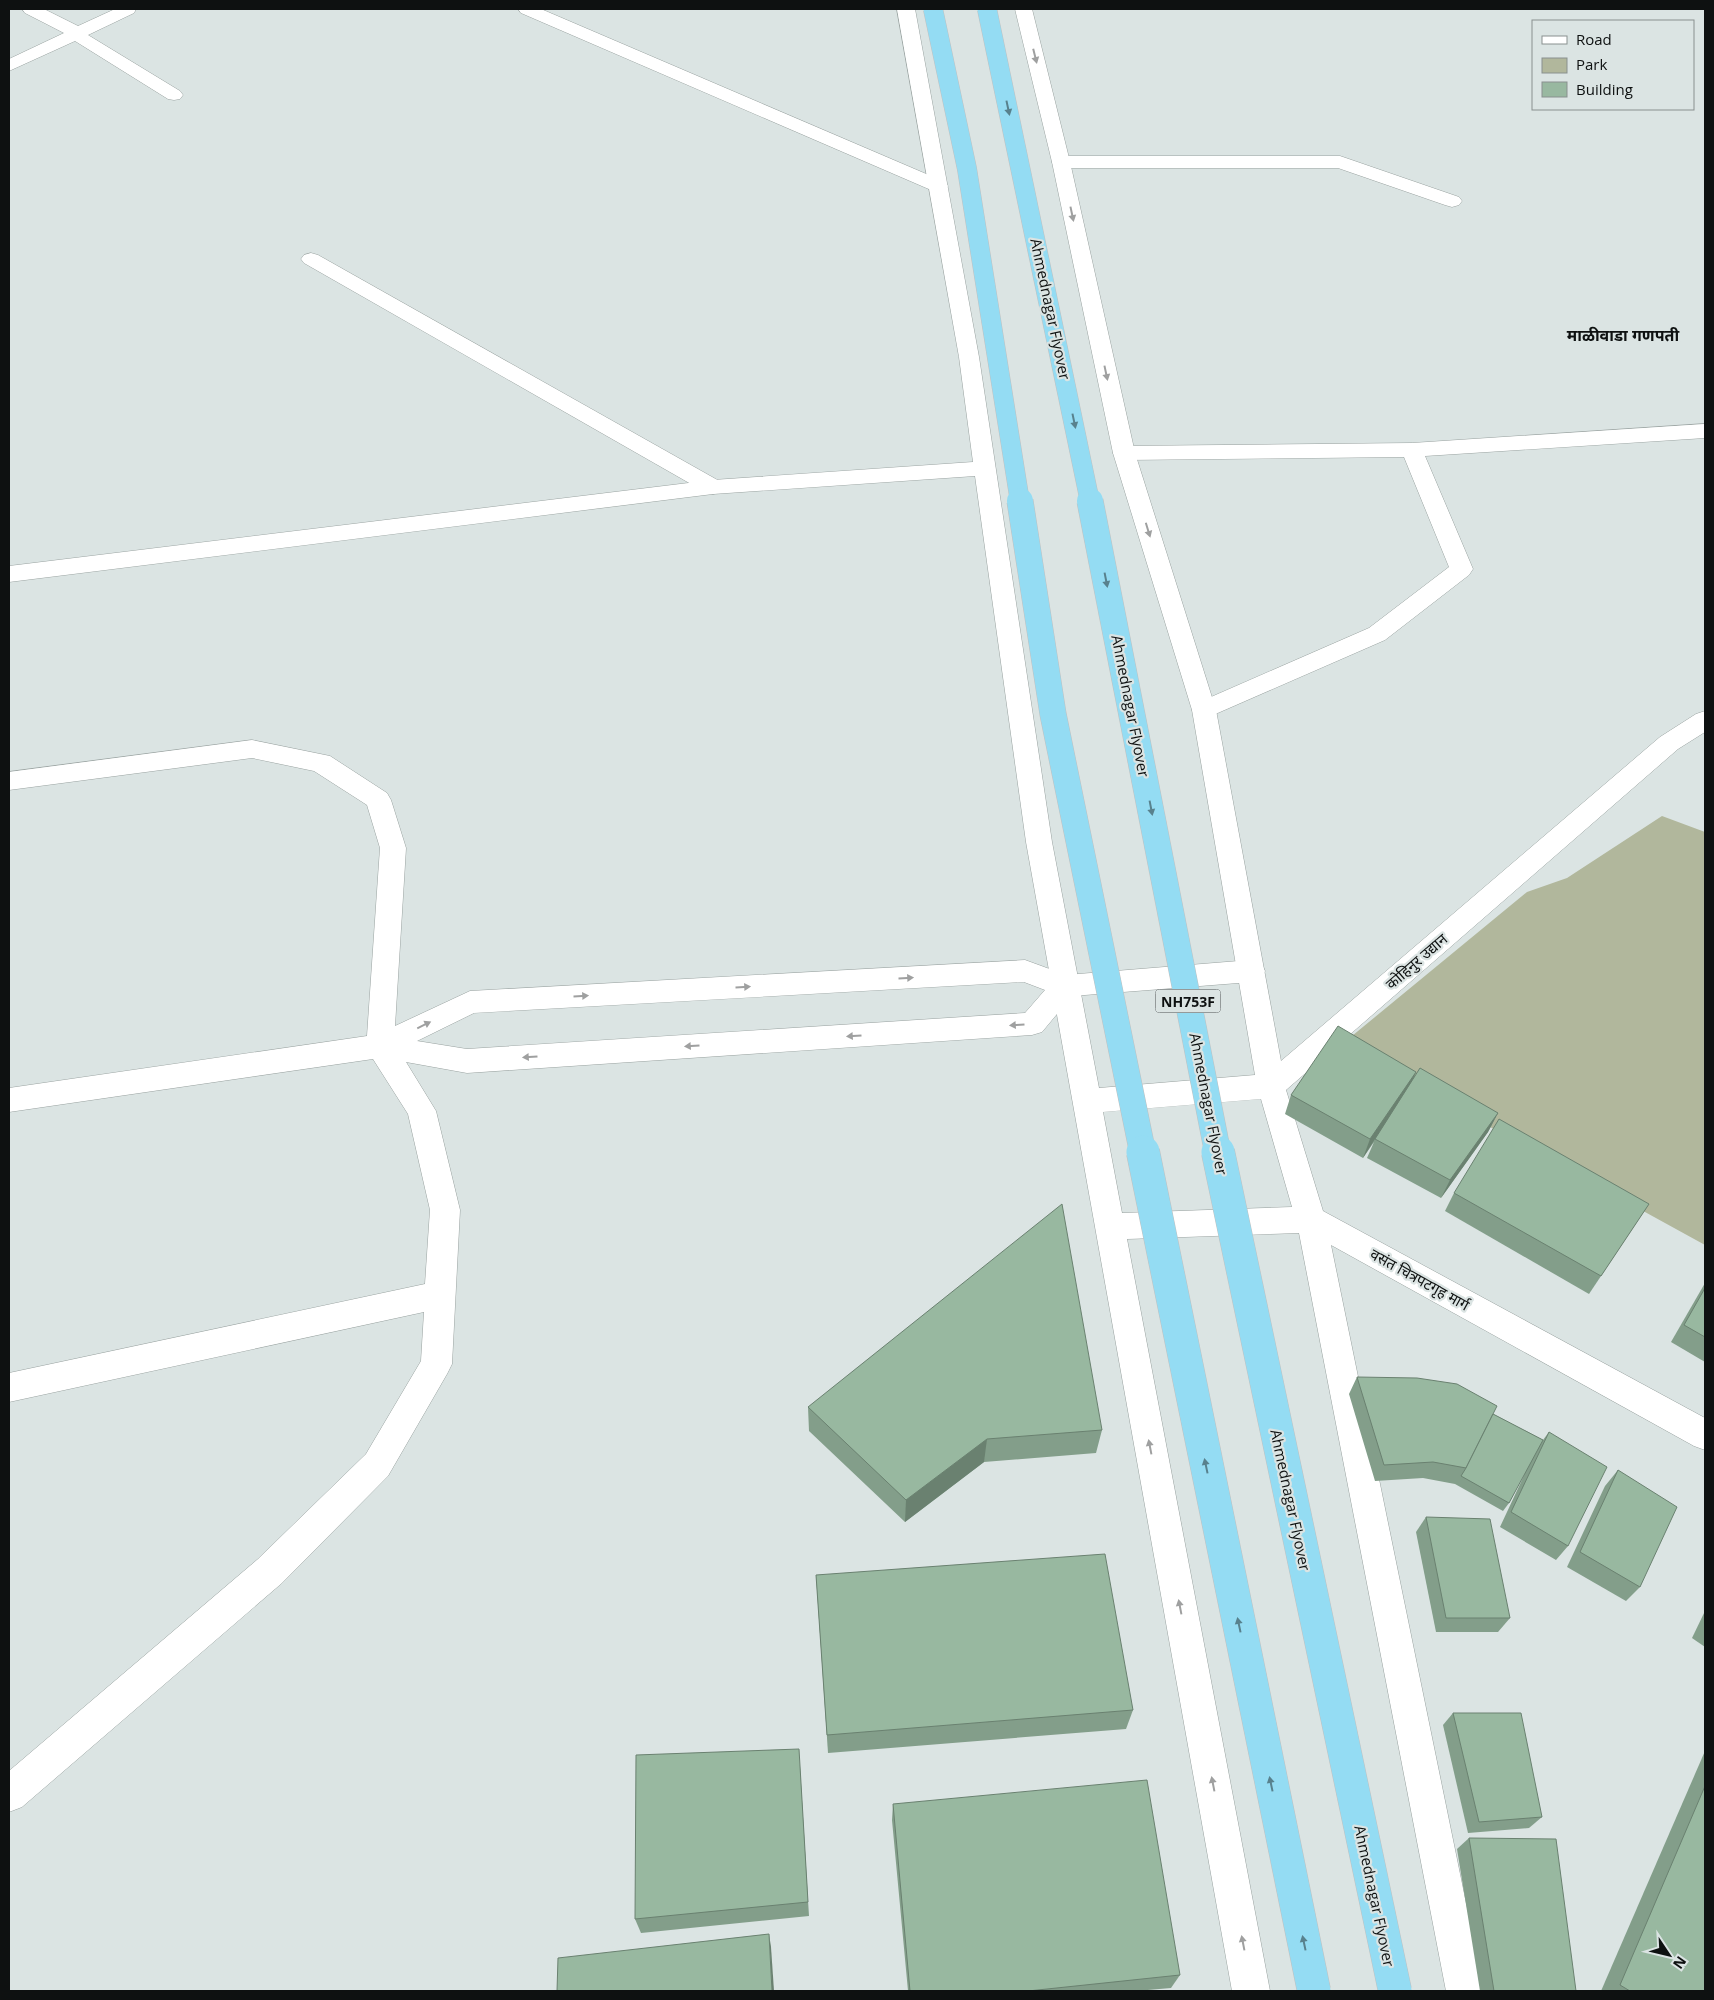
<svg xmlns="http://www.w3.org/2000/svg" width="1714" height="2000" viewBox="0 0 1714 2000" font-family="'Open Sans','Noto Sans Devanagari',sans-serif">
	<rect width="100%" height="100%" fill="#dbe4e3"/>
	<path fill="#b1b79c" d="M1662,816L1705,832V1245L1341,1045L1527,892L1567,878Z"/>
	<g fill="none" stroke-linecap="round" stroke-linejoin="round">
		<defs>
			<path id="service" d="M252,740L330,756L387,793L391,800L406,848L395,1026L470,991L1025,960L1066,975L1251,960L1261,963L1265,971L1261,979L1251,982L1072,996L1042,1032L1032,1035L467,1073L406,1062L436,1111L460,1210L452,1364L447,1374L388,1476L282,1583L22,1807L9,1812V1771L258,1559L366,1454L421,1361L424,1312L9,1402V1373L425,1284L430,1210L408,1114L373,1059L9,1112V1088L367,1036L380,848L367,805L314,771L252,758L9,790V772ZM1024,982L1045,990L1025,1013L467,1049L417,1041L474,1013Z"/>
			<g id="minor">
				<path d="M22,9H44L78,26L115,9H136L134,13L88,35L180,91L183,95L180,99L174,100L168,99L75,41L9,71V59L64,33L25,13Z"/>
				<path d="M518,9H541L945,182L948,186L945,190L938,192L931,190L521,13Z"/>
				<path d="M1061,156H1340L1459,197L1462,201L1459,205L1452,207L1445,205L1338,168H1061L1054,166L1052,162L1054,158Z"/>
				<path d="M311,253L318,255L721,482L724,487L721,492L713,494L705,492L304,263L301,259L304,255Z"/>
				<path d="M1705,424V438L1425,456L1473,569L1469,575L1385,640L1204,719L1195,716L1192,710L1195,704L1369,628L1449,567L1404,457L1124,460L1116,458L1113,453L1116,448L1124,446L1412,443Z"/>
			</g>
			<path id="tertiary" d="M897,9H915L979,357L1052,842L1099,1088L1255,1075L1192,710L1113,453L1052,162L1015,9H1032L1070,162L1135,453L1216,710L1281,1061L1660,737L1696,714L1705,711V732L1678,749L1286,1090L1323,1211L1705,1418V1450L1694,1446L1331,1245L1484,1991H1446L1299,1233L1127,1239L1270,1991H1232L1026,842L975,476L713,494L9,582V566L713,480L973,462L959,357ZM1261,1099L1292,1207L1122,1213L1103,1112Z"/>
		</defs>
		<use href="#service" stroke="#99a2a0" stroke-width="1"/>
		<use href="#minor" stroke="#99a2a0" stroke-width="1"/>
		<use href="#tertiary" stroke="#99a2a0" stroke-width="1"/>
		<use href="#service" fill="#fff" fill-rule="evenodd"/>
		<use href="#minor" fill="#fff" fill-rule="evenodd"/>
		<use href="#tertiary" fill="#fff" fill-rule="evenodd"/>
		<defs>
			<g id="trunk-bridge-far2">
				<path d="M933,9L967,169L1020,502"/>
				<path d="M987,9L1090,502"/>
			</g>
			<g id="trunk-bridge-far1">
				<path d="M1020,501L1053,714L1143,1154"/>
				<path d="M1090,501L1218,1154"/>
			</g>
			<g id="trunk-bridge">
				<path d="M1143,1152L1314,1991"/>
				<path d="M1218,1152L1395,1991"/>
			</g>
		</defs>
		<use href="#trunk-bridge-far2" stroke="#c0c1c1" stroke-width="20" stroke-linecap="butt"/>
		<use href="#trunk-bridge-far1" stroke="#c0c1c1" stroke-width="27" stroke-linecap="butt"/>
		<use href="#trunk-bridge" stroke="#c0c1c1" stroke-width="34" stroke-linecap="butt"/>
		<use href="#trunk-bridge-far2" stroke="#94dcf3" stroke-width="19"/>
		<use href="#trunk-bridge-far1" stroke="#94dcf3" stroke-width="26"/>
		<use href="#trunk-bridge" stroke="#94dcf3" stroke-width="33"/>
	</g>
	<g fill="#839e8a">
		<path d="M1416,1072L1414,1077L1498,1113L1488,1132L1441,1198L1367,1158L1374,1142L1363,1158L1285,1114L1291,1095Z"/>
		<path d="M1454,1193L1649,1204L1589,1294L1445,1211Z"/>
		<path d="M1705,1283V1362L1671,1342Z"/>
		<path d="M1357,1377L1493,1414L1543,1440L1549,1432L1568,1546L1556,1560L1500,1527L1528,1467L1509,1503L1503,1511L1455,1484L1423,1478L1375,1481L1349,1394Z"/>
		<path d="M808,1407L1102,1430L1096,1453L984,1462L905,1522L809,1431Z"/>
		<path d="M1618,1470L1640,1587L1626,1601L1567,1567L1605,1486Z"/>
		<path d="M1426,1517L1510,1618L1498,1632H1436L1416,1532Z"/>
		<path d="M816,1575L1133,1710L1126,1729L828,1753Z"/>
		<path d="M1705,1611V1647L1692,1638Z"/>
		<path d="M1453,1713L1542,1817L1529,1828L1468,1833L1443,1725Z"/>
		<path d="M1705,1751V1991H1601Z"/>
		<path d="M800,1767L809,1916L641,1933L635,1919Z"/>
		<path d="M893,1804L1180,1975L1171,1988L1136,1991H908L892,1820Z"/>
		<path d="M1469,1838L1576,1991H1480L1457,1849Z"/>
	</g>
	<g fill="#6a8170">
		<path d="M1416,1072L1408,1091L1375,1139L1363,1158L1370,1139Z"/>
		<path d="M1498,1113L1488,1132L1441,1198L1450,1180Z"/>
		<path d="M987,1439L984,1462L905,1522L906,1500Z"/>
		<path d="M769,1934L771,1947L774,1991H772Z"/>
	</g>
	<g fill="#98b8a0" stroke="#6a8170">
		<path d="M1338,1026L1416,1072L1370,1139L1291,1095Z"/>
		<path d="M1420,1068L1498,1113L1450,1180L1375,1139Z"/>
		<path d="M1499,1119L1649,1204L1601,1276L1454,1193Z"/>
		<path d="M1062,1204L1102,1430L987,1439L906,1500L808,1407Z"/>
		<path d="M1705,1288V1337L1684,1325Z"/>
		<path d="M1357,1377L1417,1378L1457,1384L1497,1406L1466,1468L1433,1462L1384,1465Z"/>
		<path d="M1493,1414L1543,1440L1509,1503L1461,1476L1466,1468Z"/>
		<path d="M1549,1432L1607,1467L1568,1546L1511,1512Z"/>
		<path d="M1618,1470L1677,1507L1640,1587L1580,1552Z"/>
		<path d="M1426,1517L1490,1519L1510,1618H1446Z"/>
		<path d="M1105,1554L1133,1710L827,1735L816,1575Z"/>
		<path d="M1453,1713H1521L1542,1817L1479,1822Z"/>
		<path d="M799,1749L808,1902L635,1919L636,1755Z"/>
		<path d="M1147,1780L1180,1975L1028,1991H910L893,1804Z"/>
		<path d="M1705,1786V1991H1630L1620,1985Z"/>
		<path d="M1469,1838L1556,1839L1576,1991H1494Z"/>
		<path d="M769,1934L772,1991H557L558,1958Z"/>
	</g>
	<defs><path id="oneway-solid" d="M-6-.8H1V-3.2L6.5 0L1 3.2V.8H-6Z" transform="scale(1.25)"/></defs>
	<g fill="#9fa0a0">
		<use href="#oneway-solid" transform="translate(1035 56) rotate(76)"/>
		<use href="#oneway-solid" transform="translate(1072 214) rotate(78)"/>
		<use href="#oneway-solid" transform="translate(1106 373) rotate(78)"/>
		<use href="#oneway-solid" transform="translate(1148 530) rotate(73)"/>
		<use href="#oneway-solid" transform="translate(906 978) rotate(-3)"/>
		<use href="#oneway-solid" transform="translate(743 987) rotate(-3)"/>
		<use href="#oneway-solid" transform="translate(581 996) rotate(-3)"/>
		<use href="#oneway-solid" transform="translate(424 1025) rotate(-26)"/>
		<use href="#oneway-solid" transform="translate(1017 1025) rotate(176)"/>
		<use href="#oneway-solid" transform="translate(854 1036) rotate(176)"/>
		<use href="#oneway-solid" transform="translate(692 1046) rotate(176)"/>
		<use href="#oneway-solid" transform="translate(530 1057) rotate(176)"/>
		<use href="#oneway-solid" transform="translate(1150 1447) rotate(-101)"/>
		<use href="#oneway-solid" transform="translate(1180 1607) rotate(-101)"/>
		<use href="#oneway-solid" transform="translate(1213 1784) rotate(-101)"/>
		<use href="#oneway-solid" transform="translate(1243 1943) rotate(-101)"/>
	</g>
	<g fill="#58818d">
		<use href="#oneway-solid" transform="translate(1008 108) rotate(78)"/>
		<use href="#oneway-solid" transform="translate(1074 421) rotate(78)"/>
		<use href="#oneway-solid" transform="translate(1106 580) rotate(79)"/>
		<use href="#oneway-solid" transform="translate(1151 808) rotate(79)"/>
		<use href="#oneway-solid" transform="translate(1206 1466) rotate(-102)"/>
		<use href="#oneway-solid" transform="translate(1239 1625) rotate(-102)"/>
		<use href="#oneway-solid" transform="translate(1271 1784) rotate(-102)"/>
		<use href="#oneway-solid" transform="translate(1304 1943) rotate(-102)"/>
	</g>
	<g text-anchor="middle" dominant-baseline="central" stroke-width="4.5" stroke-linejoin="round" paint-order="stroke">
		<rect fill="#dbe4e3" stroke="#4c5050" stroke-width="1" x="1155.5" y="989.5" width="65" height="23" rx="4"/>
		<g font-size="14" font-weight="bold" fill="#0e1111">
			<text x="1188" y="1001">NH753F</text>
		</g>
		<g font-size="15" fill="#0e1111" stroke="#dbe4e3">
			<text transform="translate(1051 309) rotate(78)">Ahmednagar Flyover</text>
			<text transform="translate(1131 706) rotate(79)">Ahmednagar Flyover</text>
			<text transform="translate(1416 961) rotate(-41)">कोहिनुर उद्यान</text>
			<text transform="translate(1209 1104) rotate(79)">Ahmednagar Flyover</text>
			<text transform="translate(1420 1279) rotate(29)">वसंत चित्रपटगृह मार्ग</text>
			<text transform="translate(1291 1500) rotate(78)">Ahmednagar Flyover</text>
			<text transform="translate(1375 1896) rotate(78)">Ahmednagar Flyover</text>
		</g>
		<g font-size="16" font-weight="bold" fill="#0e1111" stroke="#dbe4e3">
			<text x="1623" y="335">माळीवाडा गणपती</text>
		</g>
	</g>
	<rect width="1714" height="2000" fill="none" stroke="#0e1111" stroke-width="20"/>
	<rect x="1532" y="20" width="162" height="90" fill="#dbe4e3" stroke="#89908f"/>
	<rect x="1542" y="36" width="25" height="8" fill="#ffffff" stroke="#89908f"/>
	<text x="1576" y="45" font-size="15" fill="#0e1111">Road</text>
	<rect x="1542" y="58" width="25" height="15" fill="#b1b79c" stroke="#89908f"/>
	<text x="1576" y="70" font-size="15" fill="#0e1111">Park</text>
	<rect x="1542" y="82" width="25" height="15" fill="#98b8a0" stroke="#89908f"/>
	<text x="1576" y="95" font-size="15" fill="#0e1111">Building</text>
	<g transform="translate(1669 1955) rotate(125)" stroke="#dbe4e3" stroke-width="4" paint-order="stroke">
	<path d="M0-4L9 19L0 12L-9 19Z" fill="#0e1111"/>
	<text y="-8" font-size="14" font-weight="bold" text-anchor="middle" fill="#0e1111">N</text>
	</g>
</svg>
